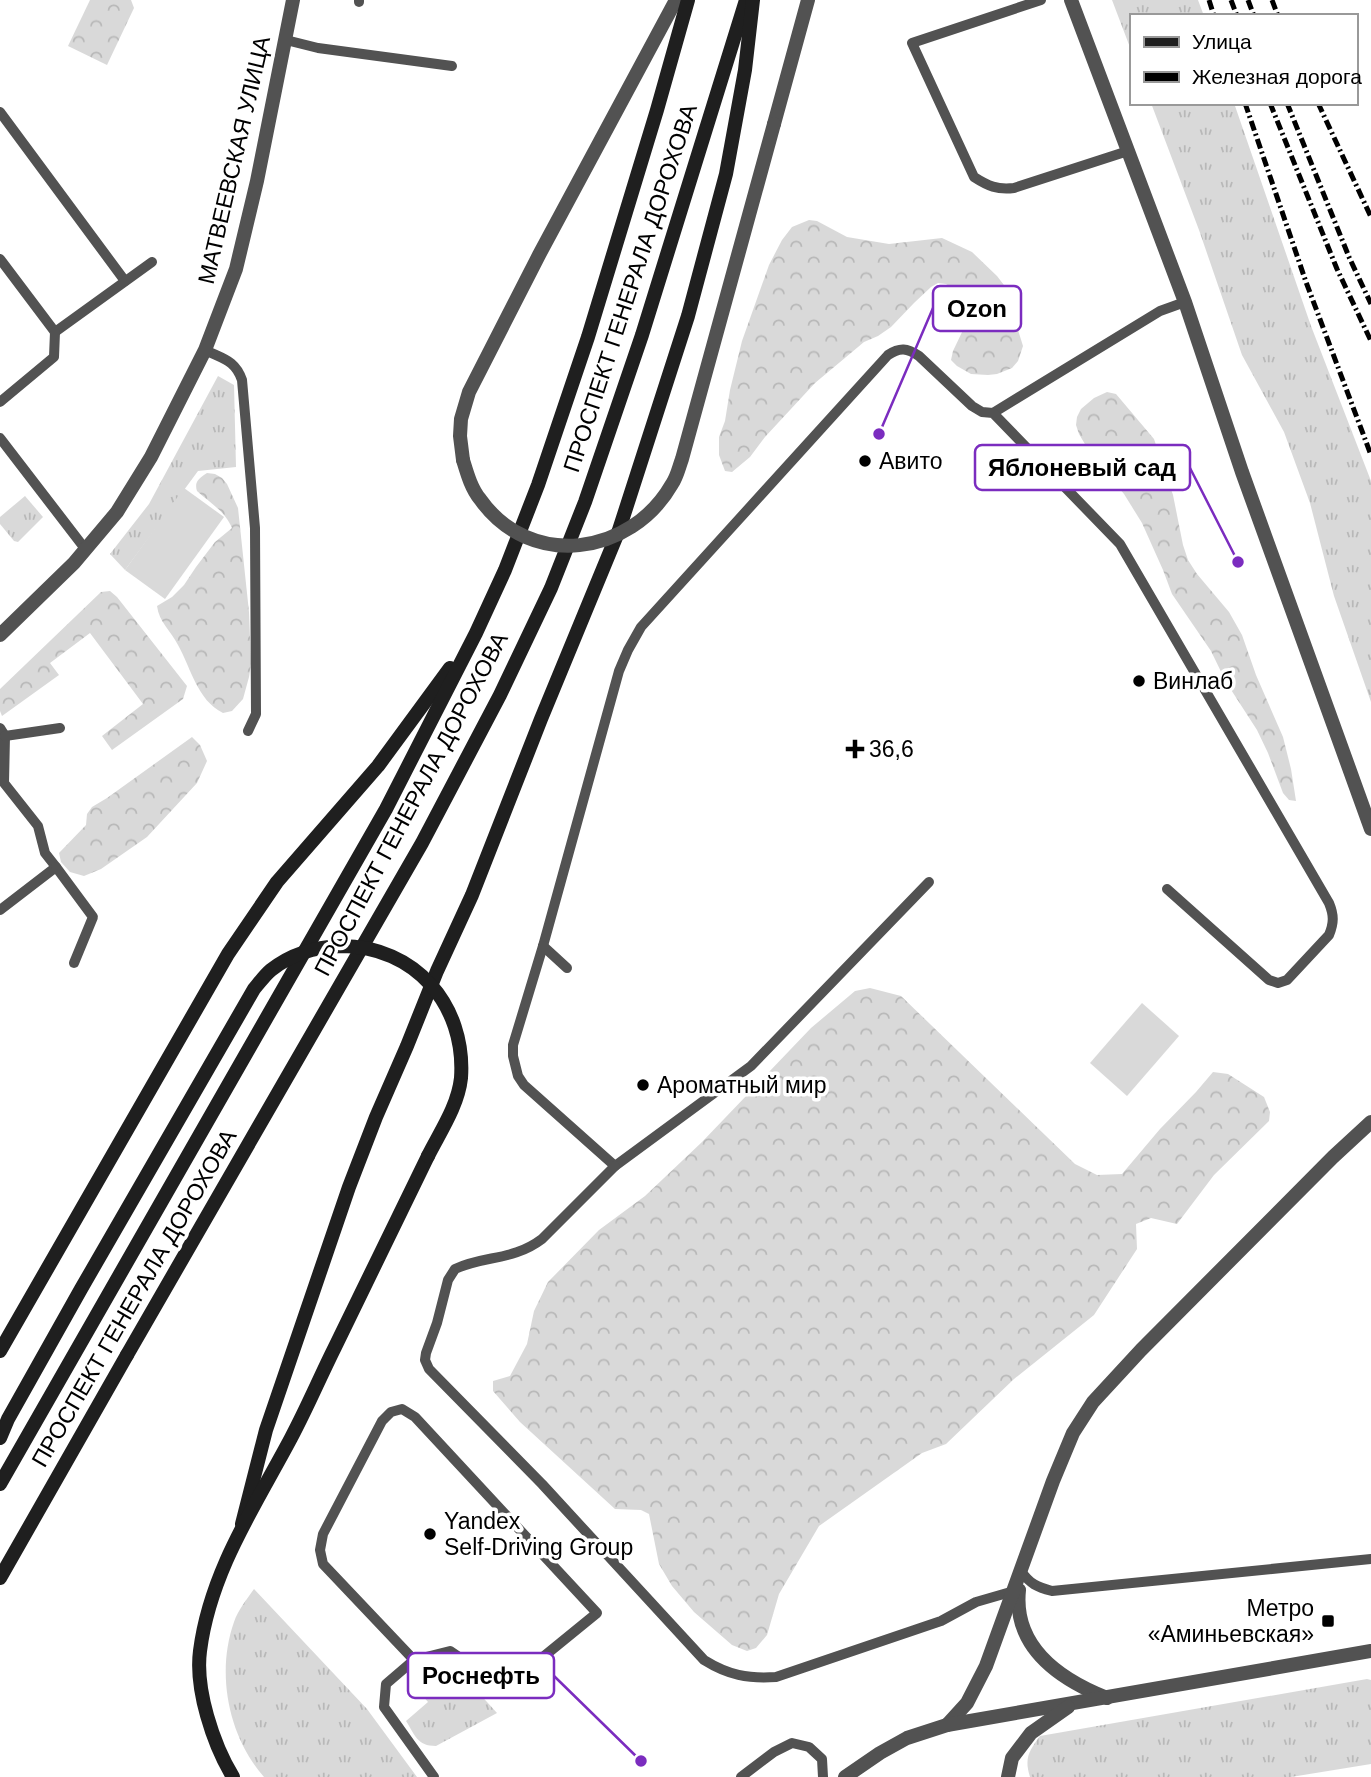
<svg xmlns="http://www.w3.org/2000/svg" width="1371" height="1777" viewBox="0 0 1371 1777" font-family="Arial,sans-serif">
	<defs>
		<pattern id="grass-tufts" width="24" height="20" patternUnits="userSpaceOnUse" patternTransform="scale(1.75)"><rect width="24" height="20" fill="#d9d9d9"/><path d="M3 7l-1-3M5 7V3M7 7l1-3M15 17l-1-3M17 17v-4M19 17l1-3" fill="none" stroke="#b8b8b8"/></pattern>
		<pattern id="forest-crowns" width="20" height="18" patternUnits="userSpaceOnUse" patternTransform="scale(1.75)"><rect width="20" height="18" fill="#d9d9d9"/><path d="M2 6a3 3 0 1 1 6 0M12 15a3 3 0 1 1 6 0" fill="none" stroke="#b8b8b8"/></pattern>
	</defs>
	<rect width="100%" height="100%" fill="#fff"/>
	<g fill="url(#grass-tufts)">
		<path d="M1112,0H1198L1204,16H1131V50Z"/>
		<path d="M1151,103H1234L1311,326L1371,481V702L1334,596L1310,503L1284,432L1242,355L1199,230Z"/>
		<path d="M218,376L234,385L236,467L198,471L125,570L110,554L149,504Z"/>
		<path d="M25,496L43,517L18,542L14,541L0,524V517Z"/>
		<path d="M254,1589L367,1709L417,1777H264C228,1736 216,1673 234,1622C238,1610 247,1599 254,1589Z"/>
		<path d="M447,1658L497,1713L436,1746C417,1746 415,1735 406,1721L428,1702L415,1687Z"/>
		<path d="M1367,1679L1371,1680V1764L1291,1777H1030C1024,1758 1029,1751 1040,1736Z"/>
	</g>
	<g fill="url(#forest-crowns)">
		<path d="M90,0H131L134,8L107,65L68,46Z"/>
		<path d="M809,220L817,221L847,237L889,244L942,238L972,252L997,276L1007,289L1018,321V330L1023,346L1018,361L1012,368L997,374L988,375L971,374L957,366L951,360L953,351L964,328V319L952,288L946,284L938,283L931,287L914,303L891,327L878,336L864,342L815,383L765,437L750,457L732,472L725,471L719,455V437L725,421L730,390L742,341L769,265L782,240L792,227Z"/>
		<path d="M1107,392L1116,394L1154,439L1173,495L1183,545L1188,560L1197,574L1229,612L1242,635L1256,675L1283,737L1291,769L1296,801L1289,800L1283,793L1268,753L1257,730L1226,682L1211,651L1172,594L1163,570L1142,523L1124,494L1092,456L1079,434L1076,425L1077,417L1081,409L1094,398Z"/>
		<path d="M207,473L215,474L222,478L227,484L238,508L249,612L251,664L249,677L243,699L232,711L223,713C197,700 191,668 178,645C171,631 159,622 157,606L172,597L184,585L196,567L215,542L232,528C225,511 210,503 197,491C194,482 199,478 207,473Z"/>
		<path d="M110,591L117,597L187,686L183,699L112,750L102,736L143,704L90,633L50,663L59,675L2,716L0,711V689L101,592Z"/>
		<path d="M192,737L200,745L207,761L197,783L147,837L101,869L84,876L70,872L61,862L59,853L86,825L87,814L92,807L107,798Z"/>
		<path d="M870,988L901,996L1075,1164L1097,1175L1122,1174L1160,1129L1196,1092L1213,1072L1228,1074L1264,1097L1270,1112L1269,1121L1214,1175L1177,1224L1151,1218L1136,1224L1137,1249L1094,1315L1014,1379L946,1444L922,1453L819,1526L779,1594L767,1635L756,1648L747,1651L732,1645L694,1612L672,1586L659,1564L649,1514L641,1510L615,1509L520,1422L493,1391V1381L510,1376L527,1344L534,1311L548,1282L599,1230L645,1196L702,1142L811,1028L855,991Z"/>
	</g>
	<g fill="#d9d9d9">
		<path d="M184,488L224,517L165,599L125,570Z"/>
		<path d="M1142,1003L1179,1036L1127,1096L1090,1063Z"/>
	</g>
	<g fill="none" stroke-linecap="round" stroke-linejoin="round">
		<g stroke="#525252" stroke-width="10">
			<path d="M1041,0L912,43L974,177C988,186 997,190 1014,188L1128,151"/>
			<path d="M359,2V0"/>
			<path d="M286,40L318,48L452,66"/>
			<path d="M0,112L125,281"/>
			<path d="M0,259L55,332L152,262"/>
			<path d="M205,350C223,359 235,360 242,380L255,528L256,714L248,731"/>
			<path d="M0,402L54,357L55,332"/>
			<path d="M993,413L1160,311L1185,302"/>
			<path d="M0,438L86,550"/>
			<path d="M0,728L5,736L4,783L38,826L45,853L56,867L0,910"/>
			<path d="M5,736L60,728"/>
			<path d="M56,867L93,917L74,963"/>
			<path d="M929,882L751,1066L615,1166L533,1093L524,1085L518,1076L513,1056V1045L543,946L619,671L628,650L641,627L888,355C900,347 907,348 919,356L972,406L982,412L993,413L1120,544L1329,903C1334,915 1334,923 1329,935L1287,980L1278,983L1269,980L1167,889"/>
			<path d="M543,946L567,968"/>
			<path d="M615,1166L542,1239C513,1261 485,1255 455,1269L448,1280L437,1323L426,1353L425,1360L429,1369L542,1484L704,1660C728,1675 748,1679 776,1677L941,1621L976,1602L1014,1591"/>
			<path d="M1021,1571C1030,1584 1037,1587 1052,1591L1371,1559"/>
			<path d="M414,1660L450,1651L469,1664L543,1657L597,1613L415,1417L402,1409L391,1412L382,1421L323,1534L320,1550L323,1564L414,1660L386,1684L384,1707L434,1777"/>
			<path d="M741,1777L774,1752L792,1743L809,1747L822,1759L823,1777"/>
		</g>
		<g stroke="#525252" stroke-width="14">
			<path d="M1019,1590C1013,1647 1059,1679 1107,1698"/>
			<path d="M947,1725L967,1703L986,1666L1053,1481L1073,1433L1093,1402L1141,1350L1333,1157L1371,1122"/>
		</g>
		<g stroke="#525252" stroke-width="14">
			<path d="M1071,0L1185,302L1242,472L1371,829"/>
			<path d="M774,124L808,0"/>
			<path d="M463,460L460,436L461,419L469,392L539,255L676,0"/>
			<path d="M0,635L74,563L117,512L151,457L205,350L236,269L257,181L293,0"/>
			<path d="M845,1777L880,1753L907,1738L947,1725L1371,1651"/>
			<path d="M1008,1777L1012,1758L1031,1733L1068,1707"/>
		</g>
		<g stroke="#1f1f1f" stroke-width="14">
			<path d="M0,1351L228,954L277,882L378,766L450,668"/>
			<path d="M127,1355L422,843L500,695L551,588L585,502L642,335L746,0"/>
			<path d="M0,1484L386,809L476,633L505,570L538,485L588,337L657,110L688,0"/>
			<path d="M242,1524L266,1430L349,1187L376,1117L407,1046L437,971L472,895L541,719L619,530L688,316L726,174L745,70L753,0"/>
			<path d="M233,1777C213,1744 195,1689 200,1651C210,1572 255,1506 291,1438C307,1408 320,1377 335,1347C366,1283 397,1220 428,1156"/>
		</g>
		<g stroke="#000" stroke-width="5" stroke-dasharray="10 3.5 2 3.5" stroke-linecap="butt">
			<path d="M1209,0L1214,16"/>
			<path d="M1231,0L1237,16"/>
			<path d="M1248,0L1254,16"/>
			<path d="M1272,0L1278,16"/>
			<path d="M1245,103L1306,282L1371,455"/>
			<path d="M1270,103L1337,269L1371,341"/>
			<path d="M1287,103L1349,257L1371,304"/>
			<path d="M1318,103L1371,217"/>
		</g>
		<path stroke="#525252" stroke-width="14" d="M463,460C467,473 471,488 480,499C530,570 631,556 672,484C677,477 679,467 682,459L774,124"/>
		<g stroke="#1f1f1f" stroke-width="14">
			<path d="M0,1438L8,1419L81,1289L254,989C259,983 265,975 271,970C291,954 315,947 341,946C415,946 466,1005 461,1078C458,1106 440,1132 428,1156"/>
			<path d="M0,1578L127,1355"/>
		</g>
	</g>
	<g fill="#000" stroke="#fff" stroke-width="2.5">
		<circle cx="865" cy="461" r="7"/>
		<circle cx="1139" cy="681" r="7"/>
		<path d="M851.5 738.5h7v7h7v7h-7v7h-7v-7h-7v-7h7z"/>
		<circle cx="643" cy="1085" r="7"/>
		<circle cx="430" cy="1534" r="7"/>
		<rect x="1321" y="1614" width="14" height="14" rx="3.5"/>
	</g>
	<g text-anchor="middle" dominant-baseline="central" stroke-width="7" stroke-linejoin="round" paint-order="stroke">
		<g font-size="23" fill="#000" stroke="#fff">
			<text transform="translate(234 160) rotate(-77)">МАТВЕЕВСКАЯ УЛИЦА</text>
			<text transform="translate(630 288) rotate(-72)">ПРОСПЕКТ ГЕНЕРАЛА ДОРОХОВА</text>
			<text transform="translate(411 804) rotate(-62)">ПРОСПЕКТ ГЕНЕРАЛА ДОРОХОВА</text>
			<text transform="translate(134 1298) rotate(-60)">ПРОСПЕКТ ГЕНЕРАЛА ДОРОХОВА</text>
		</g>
		<g font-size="23" fill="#000" stroke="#fff" text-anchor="start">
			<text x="879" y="461">Авито</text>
			<text x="1153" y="681">Винлаб</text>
			<text x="869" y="749">36,6</text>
			<text x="657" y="1085">Ароматный мир</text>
			<text x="444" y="1521">Yandex<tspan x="444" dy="26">Self-Driving Group</tspan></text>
			<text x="1314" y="1608" text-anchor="end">Метро<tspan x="1314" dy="26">«Аминьевская»</tspan></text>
		</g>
	</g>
	<path fill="none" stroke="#7b2cbf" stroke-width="2.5" d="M879 434L933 308M1238 562L1190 468M641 1761L554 1676"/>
	<g fill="#7b2cbf" stroke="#fff" stroke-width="2.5">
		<circle cx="879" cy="434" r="7"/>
		<circle cx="1238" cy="562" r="7"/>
		<circle cx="641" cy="1761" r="7"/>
	</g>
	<g fill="#fff" stroke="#7b2cbf" stroke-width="2.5">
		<rect x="933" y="286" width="88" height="45" rx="7"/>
		<rect x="975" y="445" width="215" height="45" rx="7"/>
		<rect x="408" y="1653" width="146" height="45" rx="7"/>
	</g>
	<g font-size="24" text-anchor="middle" font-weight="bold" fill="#000">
		<text x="977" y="317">Ozon</text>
		<text x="1082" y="476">Яблоневый сад</text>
		<text x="481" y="1684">Роснефть</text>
	</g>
	<rect x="1130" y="14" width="228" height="91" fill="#ffffff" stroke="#999999" stroke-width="2"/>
	<rect x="1144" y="37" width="35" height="10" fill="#1f1f1f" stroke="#999999" stroke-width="2"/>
	<text x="1192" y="49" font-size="21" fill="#000000">Улица</text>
	<rect x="1144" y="72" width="35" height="10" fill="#000000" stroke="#999999" stroke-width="2"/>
	<text x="1192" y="84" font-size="21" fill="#000000">Железная дорога</text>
</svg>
